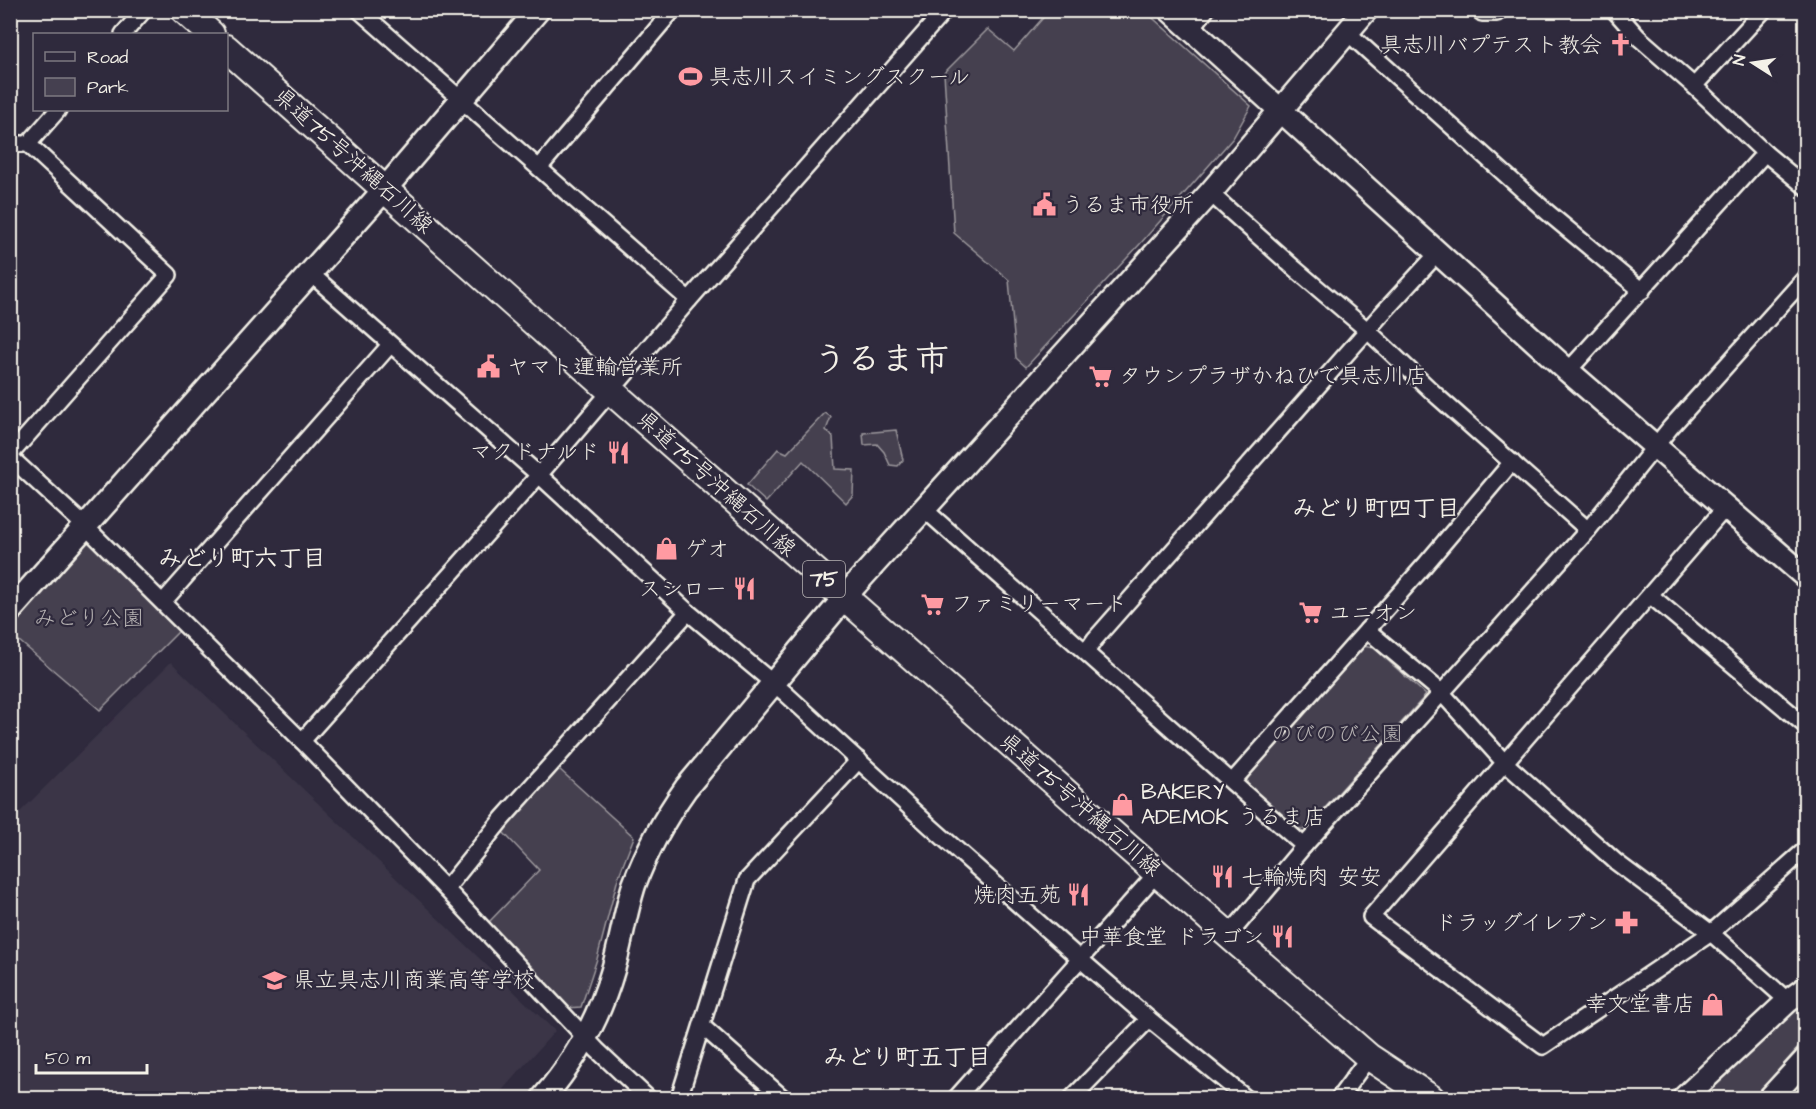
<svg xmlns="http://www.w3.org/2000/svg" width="1816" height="1109" viewBox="0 0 1816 1109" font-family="'Architects Daughter','Klee One',sans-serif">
	<rect width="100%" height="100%" fill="#2f2a3d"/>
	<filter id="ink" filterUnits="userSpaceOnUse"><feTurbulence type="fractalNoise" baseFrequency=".0167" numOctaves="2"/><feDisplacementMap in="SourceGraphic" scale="12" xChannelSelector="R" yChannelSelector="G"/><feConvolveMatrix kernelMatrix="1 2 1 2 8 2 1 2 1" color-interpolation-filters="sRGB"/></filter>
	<g filter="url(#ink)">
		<path fill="#3b3647" d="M171,662L555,1031L495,1098H11V821Z"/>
		<g fill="#454050" stroke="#9c989c" stroke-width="1.5">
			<path d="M1049,11H1145L1251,106L1233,138L1140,244L1026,367L1016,358L1009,280L954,233L944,73L988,29L1014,51Z"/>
			<path d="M825,413L831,417L826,430L833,437L835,469L854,470L853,495L846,503L803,461L766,502L747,485L778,449L787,453Z"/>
			<path d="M896,430L903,460L898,466L890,465L884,452L877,444L864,445L863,433Z"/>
			<path d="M86,527L182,628L100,710L11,634V611Z"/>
			<path d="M1362,646L1374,648L1426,695L1306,829H1296L1247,784L1248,773Z"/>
			<path d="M558,768L634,837L618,878L597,959L581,1007L566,1008L489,922L539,870L502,831Z"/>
			<path d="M1805,1001V1040L1754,1098H1701Z"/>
		</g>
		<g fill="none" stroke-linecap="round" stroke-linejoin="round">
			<defs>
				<g id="street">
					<path d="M359,10L689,300"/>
					<path d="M1479,10L1482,13H1497L1500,10"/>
					<path d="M1614,10L1638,37L1694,86L1765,153L1806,187"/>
					<path d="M1191,29L1206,10"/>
					<path d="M1347,32L1547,212L1642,291"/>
					<path d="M123,34L144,10"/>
					<path d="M1694,86L1764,10"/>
					<path d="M10,144H28L169,275L10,455"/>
					<path d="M28,144L58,110"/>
					<path d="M539,168L673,10"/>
					<path d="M1210,193L1294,268L1367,330L1438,397L1588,530"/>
					<path d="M310,273L539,475L688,612L785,693L930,826L1081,960L1149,1019L1246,1098"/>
					<path d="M1568,371L1765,153"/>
					<path d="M10,457L86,527L302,741L446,889L597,1050L648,1098"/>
					<path d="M1725,508L1371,917L1543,1046L1711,933L1806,849"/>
					<path d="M924,509L1304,846"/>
					<path d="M1650,595L1806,726"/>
					<path d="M163,602L390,345"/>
					<path d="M1367,630L1441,692L1504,762L1616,862L1711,933L1788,1001"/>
					<path d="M1086,652L1095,639L1379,317L1438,253"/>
					<path d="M302,741L539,475L689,300L945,10"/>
					<path d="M1232,782L1424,566L1512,462"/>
					<path d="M446,889L503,818L688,612"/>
					<path d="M1229,935L1304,846L1588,530L1670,428L1806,277"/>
					<path d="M702,1026L783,1098"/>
					<path d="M679,1098L747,880L859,760"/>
					<path d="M956,1098L1157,873"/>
					<path d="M1072,1098L1149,1019"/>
					<path d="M1339,1098L1369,1057"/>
				</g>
				<g id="secondary">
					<path d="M1170,10L1568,371L1806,577"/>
					<path d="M10,611L385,189L538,10"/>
					<path d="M543,1098C576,1060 599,1019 613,970C621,942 625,913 634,885C647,850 664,819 686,788L856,584L1210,193L1366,10"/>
					<path d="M1684,1098L1788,1001L1806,988"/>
					<path d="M1770,1098L1806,1059"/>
				</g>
				<g id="primary">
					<path d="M184,10L211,34"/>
					<path d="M226,48L611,391L1157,873L1369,1057L1431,1098"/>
				</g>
			</defs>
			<use href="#street" stroke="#f4f1e8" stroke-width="20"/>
			<use href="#secondary" stroke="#f4f1e8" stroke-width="27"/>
			<use href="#primary" stroke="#f4f1e8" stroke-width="30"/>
			<use href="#street" stroke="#2f2a3d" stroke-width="15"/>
			<use href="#secondary" stroke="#2f2a3d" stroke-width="22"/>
			<use href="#primary" stroke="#2f2a3d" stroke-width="26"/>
		</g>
	</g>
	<defs>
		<symbol id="church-bare" viewBox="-9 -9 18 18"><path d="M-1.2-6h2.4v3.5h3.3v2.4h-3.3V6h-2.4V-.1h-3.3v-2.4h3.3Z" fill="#ff9aa2" stroke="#2f2a3d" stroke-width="2.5" paint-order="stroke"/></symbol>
		<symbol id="stadium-bare" viewBox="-9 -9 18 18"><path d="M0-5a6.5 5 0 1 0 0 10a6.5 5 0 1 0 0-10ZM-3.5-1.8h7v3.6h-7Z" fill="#ff9aa2" stroke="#2f2a3d" stroke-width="2.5" paint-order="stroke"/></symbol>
		<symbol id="civic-bare" viewBox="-9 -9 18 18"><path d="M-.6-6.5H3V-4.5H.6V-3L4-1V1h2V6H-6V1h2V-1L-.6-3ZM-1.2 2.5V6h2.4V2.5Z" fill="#ff9aa2" stroke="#2f2a3d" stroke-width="2.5" paint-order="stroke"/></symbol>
		<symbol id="supermarket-bare" viewBox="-9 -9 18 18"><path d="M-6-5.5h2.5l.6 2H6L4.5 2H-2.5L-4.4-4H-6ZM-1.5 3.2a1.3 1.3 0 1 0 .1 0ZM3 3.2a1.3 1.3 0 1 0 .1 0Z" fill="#ff9aa2" stroke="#2f2a3d" stroke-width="2.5" paint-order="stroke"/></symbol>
		<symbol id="restaurant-bare" viewBox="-9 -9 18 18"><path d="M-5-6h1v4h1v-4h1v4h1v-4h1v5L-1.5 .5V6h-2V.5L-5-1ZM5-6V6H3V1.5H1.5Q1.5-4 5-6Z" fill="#ff9aa2" stroke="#2f2a3d" stroke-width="2.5" paint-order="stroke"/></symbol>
		<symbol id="shop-bare" viewBox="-9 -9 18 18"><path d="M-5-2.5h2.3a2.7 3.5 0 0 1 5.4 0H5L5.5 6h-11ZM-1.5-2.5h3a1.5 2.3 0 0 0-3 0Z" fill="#ff9aa2" stroke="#2f2a3d" stroke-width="2.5" paint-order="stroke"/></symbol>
		<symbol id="pharmacy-bare" viewBox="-9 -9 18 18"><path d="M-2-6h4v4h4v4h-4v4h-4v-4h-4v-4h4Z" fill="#ff9aa2" stroke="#2f2a3d" stroke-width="2.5" paint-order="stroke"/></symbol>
		<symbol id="school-bare" viewBox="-9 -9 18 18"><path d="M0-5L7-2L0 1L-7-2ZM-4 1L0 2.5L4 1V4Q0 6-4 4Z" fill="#ff9aa2" stroke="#2f2a3d" stroke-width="2.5" paint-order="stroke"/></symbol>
	</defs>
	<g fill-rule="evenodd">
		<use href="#church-bare" x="1604" y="28" width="33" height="33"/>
		<use href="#stadium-bare" x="674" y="60" width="33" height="33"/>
		<use href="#civic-bare" x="1028" y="188" width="33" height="33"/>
		<use href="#civic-bare" x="472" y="350" width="33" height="33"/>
		<use href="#supermarket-bare" x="1084" y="360" width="33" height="33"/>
		<use href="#restaurant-bare" x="602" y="436" width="33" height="33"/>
		<use href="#shop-bare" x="650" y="532" width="33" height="33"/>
		<use href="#restaurant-bare" x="728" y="572" width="33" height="33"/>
		<use href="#supermarket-bare" x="916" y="588" width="33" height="33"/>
		<use href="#supermarket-bare" x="1294" y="596" width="33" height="33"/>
		<use href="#shop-bare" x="1106" y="788" width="33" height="33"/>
		<use href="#restaurant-bare" x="1206" y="860" width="33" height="33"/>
		<use href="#restaurant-bare" x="1062" y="878" width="33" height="33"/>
		<use href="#pharmacy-bare" x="1610" y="906" width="33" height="33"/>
		<use href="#restaurant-bare" x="1266" y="920" width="33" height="33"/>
		<use href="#school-bare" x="258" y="964" width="33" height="33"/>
		<use href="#shop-bare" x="1696" y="988" width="33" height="33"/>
	</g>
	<g text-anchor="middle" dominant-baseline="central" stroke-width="4.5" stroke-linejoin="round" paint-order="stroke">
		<rect fill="#2f2a3d" stroke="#b9b5b5" stroke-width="1.5" x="803" y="561" width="42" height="36" rx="4.5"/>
		<g font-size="21" font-weight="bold" fill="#f4f1e8">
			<text x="824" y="579">75</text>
		</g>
		<g font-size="22" fill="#f4f1e8" stroke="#2f2a3d" text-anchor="start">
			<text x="1602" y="45" text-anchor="end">具志川バプテスト教会</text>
			<text x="709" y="77">具志川スイミングスクール</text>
			<text x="1062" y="205">うるま市役所</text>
			<text x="507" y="367">ヤマト運輸営業所</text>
			<text x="1119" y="376">タウンプラザかねひで具志川店</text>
			<text x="600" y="452" text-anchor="end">マクドナルド</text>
			<text x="685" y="549">ゲオ</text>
			<text x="727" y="589" text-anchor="end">スシロー</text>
			<text x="951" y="604">ファミリーマート</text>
			<text x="1329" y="613">ユニオン</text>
			<text x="1141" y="792">BAKERY<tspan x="1141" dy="25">ADEMOK うるま店</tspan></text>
			<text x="1241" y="877">七輪焼肉 安安</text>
			<text x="1061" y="895" text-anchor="end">焼肉五苑</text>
			<text x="1608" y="923" text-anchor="end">ドラッグイレブン</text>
			<text x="1264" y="937" text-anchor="end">中華食堂 ドラゴン</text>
			<text x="293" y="980">県立具志川商業高等学校</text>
			<text x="1695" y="1004" text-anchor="end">幸文堂書店</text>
		</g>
		<g font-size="22" fill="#f4f1e8" stroke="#2f2a3d">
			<text transform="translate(353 161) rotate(42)">県道75号沖縄石川線</text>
			<text transform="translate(716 484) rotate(42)">県道75号沖縄石川線</text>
			<text transform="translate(1080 805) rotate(41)">県道75号沖縄石川線</text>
		</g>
		<g font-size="22" fill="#b7b3b3" stroke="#2f2a3d">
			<text x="89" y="618">みどり公園</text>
			<text x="1337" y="734">のびのび公園</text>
		</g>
		<g font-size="24" font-weight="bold" fill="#f4f1e8" stroke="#2f2a3d">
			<text x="1376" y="509">みどり町四丁目</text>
			<text x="242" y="559">みどり町六丁目</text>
			<text x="907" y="1058">みどり町五丁目</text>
		</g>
		<g font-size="34" font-weight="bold" fill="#f4f1e8" stroke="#2f2a3d">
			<text x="881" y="360">うるま市</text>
		</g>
	</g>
	<rect width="1816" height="1109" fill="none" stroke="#2f2a3d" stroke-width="36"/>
	<rect x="18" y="18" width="1780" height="1073" fill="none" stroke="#f4f1e8" stroke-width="2" filter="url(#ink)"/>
	<rect x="33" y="33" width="195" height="78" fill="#2f2a3d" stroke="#7e7a81" stroke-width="1.5"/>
	<rect x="45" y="52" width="30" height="9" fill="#2f2a3d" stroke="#7e7a81" stroke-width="1.5"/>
	<text x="87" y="63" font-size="18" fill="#f4f1e8">Road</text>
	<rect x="45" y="78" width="30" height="18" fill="#454050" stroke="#7e7a81" stroke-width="1.5"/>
	<text x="87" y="93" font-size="18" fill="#f4f1e8">Park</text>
	<g transform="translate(1753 63) rotate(282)" stroke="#2f2a3d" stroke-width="4.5" paint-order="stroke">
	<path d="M0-4.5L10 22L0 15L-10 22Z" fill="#f4f1e8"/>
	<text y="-9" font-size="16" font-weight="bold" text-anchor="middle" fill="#f4f1e8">N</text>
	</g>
	<path d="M36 1064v9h111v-9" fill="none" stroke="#f4f1e8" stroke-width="3"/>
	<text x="45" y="1064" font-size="18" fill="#f4f1e8" stroke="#2f2a3d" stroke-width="4.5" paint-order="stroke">50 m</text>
</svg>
